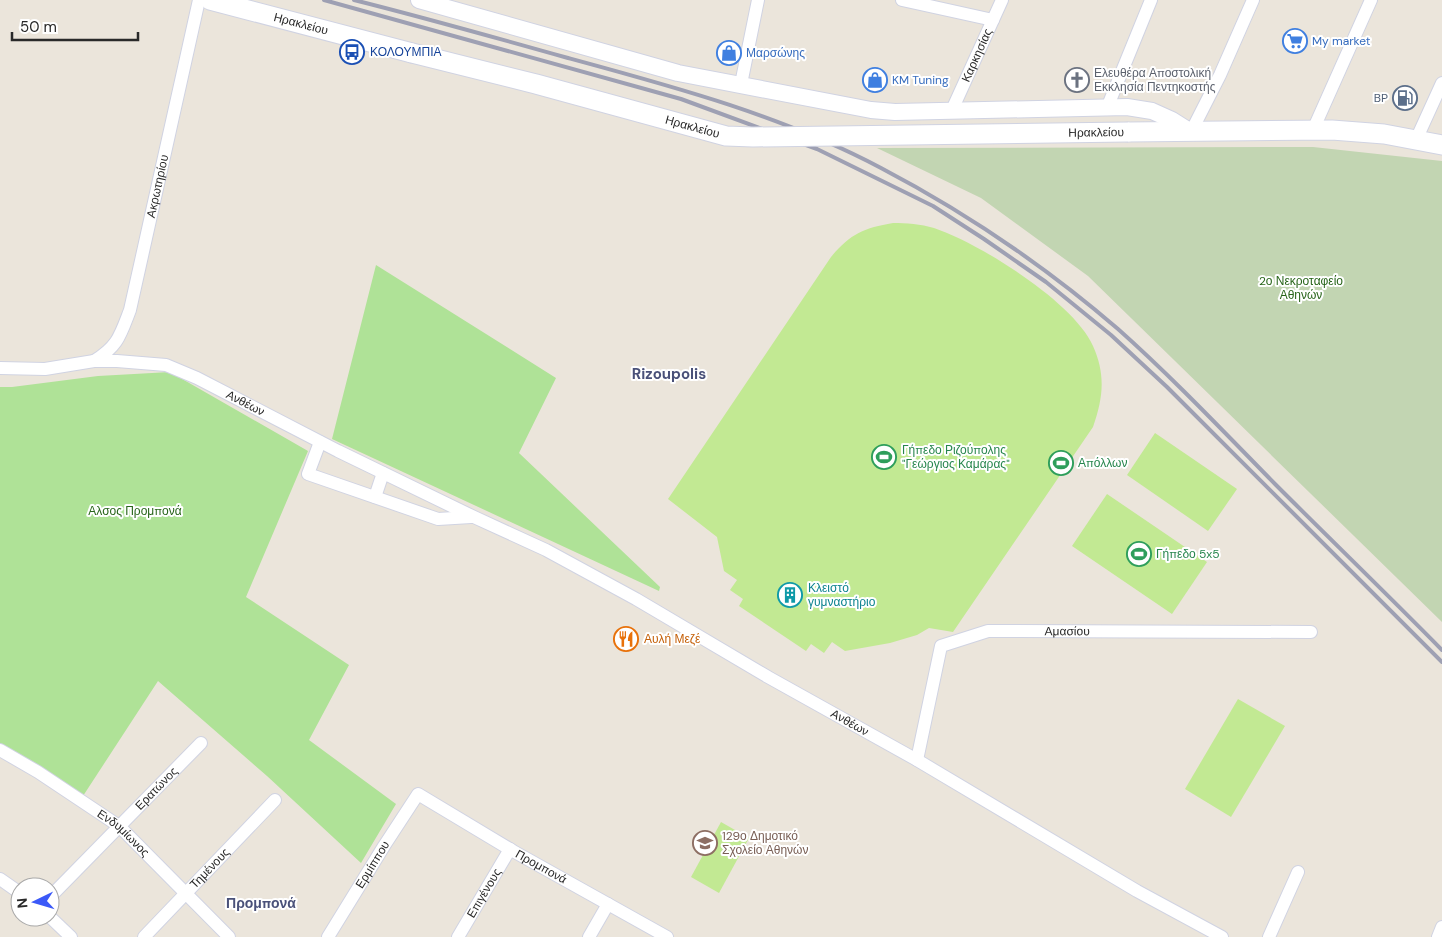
<svg xmlns="http://www.w3.org/2000/svg" width="1442" height="937" viewBox="0 0 1442 937" font-family="'DM Sans',sans-serif">
	<rect width="100%" height="100%" fill="#ebe5db"/>
	<g fill="#afe297">
		<path d="M376,265L556,378L519,453L660,587L659,591L332,439Z"/>
		<path d="M170,372L308,451L246,597L349,665L309,740L396,804L361,863L267,776L158,681L83,796L0,743V387H12L98,376Z"/>
	</g>
	<path fill="#c2d5b2" d="M1313,147L1442,161V622L1088,276L981,198L877,148Z"/>
	<g fill="#c2e993">
		<path d="M893,223C906,223 921,224 934,228C979,243 1074,302 1093,346C1106,375 1103,398 1093,427L953,632L929,628L917,635L890,643L845,651L832,642L824,653L811,644L806,651L739,606L743,599L730,590L737,580L724,571L717,537L668,499L831,257C850,234 864,228 893,223Z"/>
		<path d="M1155,433L1237,489L1208,531L1127,475Z"/>
		<path d="M1107,494L1207,562L1172,614L1072,546Z"/>
		<path d="M1238,699L1285,726L1231,817L1185,789Z"/>
		<path d="M721,822L749,838L719,893L691,877Z"/>
	</g>
	<g fill="none" stroke-linecap="round" stroke-linejoin="round">
		<defs>
			<g id="minor">
				<path d="M902,0L993,20"/>
				<path d="M741,84L758,0"/>
				<path d="M1107,108L1151,0"/>
				<path id="s1" d="M952,110L1002,0"/>
				<path d="M1313,130L1371,0"/>
				<path d="M1191,132L1220,75L1253,0"/>
				<path d="M1416,140L1442,83"/>
				<path id="s2" d="M94,361C118,346 120,336 130,310L199,0"/>
				<path id="s3" d="M0,368L45,369L94,361H117L166,365L197,378L338,451L474,517L546,550L636,599L768,677L917,760L1137,891L1222,937"/>
				<path d="M320,442L308,474L438,519L471,517"/>
				<path d="M375,497L383,473"/>
				<path id="s4" d="M0,750L38,772L119,826L229,937"/>
				<path id="s5" d="M917,760L941,646L988,631L1311,632"/>
				<path d="M0,879L20,893"/>
				<path id="s6" d="M50,897L201,743"/>
				<path d="M50,917L71,937"/>
				<path id="s7" d="M144,937L275,800"/>
				<path id="s8" d="M328,937L384,846L418,794L513,851L667,937"/>
				<path id="s9" d="M458,937L510,849"/>
				<path d="M589,937L608,904"/>
				<path d="M1269,937L1298,872"/>
				<path d="M1438,937L1442,927"/>
			</g>
			<path id="tertiary" d="M419,0L678,73L871,110L895,112L1127,107L1152,111L1172,120L1191,132"/>
			<g id="secondary">
				<path id="s10" d="M210,0L412,53"/>
				<path d="M1128,132L1332,130L1384,134L1442,145"/>
			</g>
		</defs>
		<use href="#minor" stroke="#d0d3e2" stroke-width="14"/>
		<use href="#tertiary" stroke="#d0d3e2" stroke-width="18"/>
		<use href="#secondary" stroke="#d0d3e2" stroke-width="21"/>
		<use href="#minor" stroke="#fff" stroke-width="12"/>
		<use href="#tertiary" stroke="#fff" stroke-width="16"/>
		<use href="#secondary" stroke="#fff" stroke-width="19"/>
		<g stroke="#9ea0b3" stroke-width="4">
			<path d="M324,0L681,99L817,149L933,206L984,239L1046,282L1111,335L1167,387L1442,662"/>
			<path d="M354,0C426,18 497,38 568,58C675,87 783,116 881,168C965,212 1046,267 1118,329C1173,378 1224,432 1276,485C1331,540 1387,594 1442,650"/>
		</g>
		<defs>
			<g id="secondary-bridge">
				<path id="s11" d="M412,53L536,84L726,136L753,137L1128,132"/>
			</g>
		</defs>
		<use href="#secondary-bridge" stroke="#d0d3e2" stroke-width="21" stroke-linecap="butt"/>
		<use href="#secondary-bridge" stroke="#fff" stroke-width="19"/>
	</g>
	<defs>
		<symbol id="supermarket-ring" viewBox="-11 -11 22 22"><circle r="9.5" fill="#fff" stroke="#3f7fe0" stroke-width="1.5"/><path d="M-6-5.5h2.5l.6 2H6L4.5 2H-2.5L-4.4-4H-6ZM-1.5 3.2a1.3 1.3 0 1 0 .1 0ZM3 3.2a1.3 1.3 0 1 0 .1 0Z" fill="#3f7fe0"/></symbol>
		<symbol id="bus-ring" viewBox="-11 -11 22 22"><circle r="9.5" fill="#fff" stroke="#1a4fb4" stroke-width="1.5"/><path d="M-5-6H5V4H4V6H2V4H-2V6H-4V4H-5ZM-3.5-4V0h7V-4ZM-3.5 1.2v1.5H-2V1.2ZM2 1.2v1.5H3.5V1.2Z" fill="#1a4fb4"/></symbol>
		<symbol id="shop-ring" viewBox="-11 -11 22 22"><circle r="9.5" fill="#fff" stroke="#3f7fe0" stroke-width="1.5"/><path d="M-5-2.5h2.3a2.7 3.5 0 0 1 5.4 0H5L5.5 6h-11ZM-1.5-2.5h3a1.5 2.3 0 0 0-3 0Z" fill="#3f7fe0"/></symbol>
		<symbol id="church-ring" viewBox="-11 -11 22 22"><circle r="9.5" fill="#fff" stroke="#6b7280" stroke-width="1.5"/><path d="M-1.2-6h2.4v3.5h3.3v2.4h-3.3V6h-2.4V-.1h-3.3v-2.4h3.3Z" fill="#6b7280"/></symbol>
		<symbol id="fuel-ring" viewBox="-11 -11 22 22"><circle r="9.5" fill="#fff" stroke="#5c6f8a" stroke-width="1.5"/><path d="M-5.5-6h7V0h2V4h1.3V-2.5L3-4.5l.8-.8L6-3V5H2.5V1h-1V6h-7ZM-4.2-4.7v3.2H.2V-4.7Z" fill="#5c6f8a"/></symbol>
		<symbol id="stadium-ring" viewBox="-11 -11 22 22"><circle r="9.5" fill="#fff" stroke="#2e9e5b" stroke-width="1.5"/><path d="M0-5a6.5 5 0 1 0 0 10a6.5 5 0 1 0 0-10ZM-3.5-1.8h7v3.6h-7Z" fill="#2e9e5b"/></symbol>
		<symbol id="building-ring" viewBox="-11 -11 22 22"><circle r="9.5" fill="#fff" stroke="#0f9aa8" stroke-width="1.5"/><path d="M-4-6H4V6H1V3H-1V6H-4ZM-2.5-4.3h1.7v1.8h-1.7ZM.8-4.3h1.7v1.8H.8ZM-2.5-1h1.7V.8h-1.7ZM.8-1h1.7V.8H.8Z" fill="#0f9aa8"/></symbol>
		<symbol id="restaurant-ring" viewBox="-11 -11 22 22"><circle r="9.5" fill="#fff" stroke="#e8710a" stroke-width="1.5"/><path d="M-5-6h1v4h1v-4h1v4h1v-4h1v5L-1.5 .5V6h-2V.5L-5-1ZM5-6V6H3V1.5H1.5Q1.5-4 5-6Z" fill="#e8710a"/></symbol>
		<symbol id="school-ring" viewBox="-11 -11 22 22"><circle r="9.5" fill="#fff" stroke="#8d6e63" stroke-width="1.5"/><path d="M0-5L7-2L0 1L-7-2ZM-4 1L0 2.5L4 1V4Q0 6-4 4Z" fill="#8d6e63"/></symbol>
	</defs>
	<g fill-rule="evenodd">
		<use href="#supermarket-ring" x="1281" y="27" width="28" height="28"/>
		<use href="#bus-ring" x="338" y="38" width="28" height="28"/>
		<use href="#shop-ring" x="715" y="39" width="28" height="28"/>
		<use href="#shop-ring" x="861" y="66" width="28" height="28"/>
		<use href="#church-ring" x="1063" y="66" width="28" height="28"/>
		<use href="#fuel-ring" x="1391" y="84" width="28" height="28"/>
		<use href="#stadium-ring" x="870" y="443" width="28" height="28"/>
		<use href="#stadium-ring" x="1047" y="449" width="28" height="28"/>
		<use href="#stadium-ring" x="1125" y="540" width="28" height="28"/>
		<use href="#building-ring" x="776" y="581" width="28" height="28"/>
		<use href="#restaurant-ring" x="612" y="625" width="28" height="28"/>
		<use href="#school-ring" x="691" y="829" width="28" height="28"/>
	</g>
	<g text-anchor="middle" dominant-baseline="central" stroke-width="4" stroke-linejoin="round" paint-order="stroke">
		<g font-size="12" fill="#292929" stroke="#fff">
			<text stroke="none"><textPath href="#s10" startOffset="94">Ηρακλείου</textPath></text>
			<text stroke="none"><textPath href="#s1" startOffset="60">Καρκησίας</textPath></text>
			<text stroke="none"><textPath href="#s11" startOffset="290">Ηρακλείου</textPath></text>
			<text stroke="none"><textPath href="#s11" startOffset="695">Ηρακλείου</textPath></text>
			<text stroke="none"><textPath href="#s2" startOffset="191">Ακρωτηρίου</textPath></text>
			<text stroke="none"><textPath href="#s3" startOffset="255">Ανθέων</textPath></text>
			<text stroke="none"><textPath href="#s5" startOffset="245">Αμασίου</textPath></text>
			<text stroke="none"><textPath href="#s3" startOffset="939">Ανθέων</textPath></text>
			<text stroke="none"><textPath href="#s6" startOffset="152">Ερατώνος</textPath></text>
			<text stroke="none"><textPath href="#s4" startOffset="149">Ενδυμίωνος</textPath></text>
			<text stroke="none"><textPath href="#s8" startOffset="85">Ερμίππου</textPath></text>
			<text stroke="none"><textPath href="#s8" startOffset="312">Προμπονά</textPath></text>
			<text stroke="none"><textPath href="#s7" startOffset="95">Τημένους</textPath></text>
			<text stroke="none"><textPath href="#s9" startOffset="51">Επιγένους</textPath></text>
		</g>
		<g font-size="12" fill="#366cbe" stroke="#fff" text-anchor="start">
			<text x="1312" y="41">My market</text>
			<text x="746" y="53">Μαρσώνης</text>
			<text x="892" y="80">KM Tuning</text>
		</g>
		<g font-size="12" fill="#164399" stroke="#fff" text-anchor="start">
			<text x="370" y="52">ΚΟΛΟΥΜΠΙΑ</text>
		</g>
		<g font-size="12" fill="#5b616d" stroke="#fff" text-anchor="start">
			<text x="1094" y="73">Ελευθέρα Αποστολική<tspan x="1094" dy="14">Εκκλησία Πεντηκοστής</tspan></text>
		</g>
		<g font-size="12" fill="#4e5e75" stroke="#fff" text-anchor="end">
			<text x="1388" y="98">BP</text>
		</g>
		<g font-size="12" fill="#28651a" stroke="#fff">
			<text x="1301" y="281">2ο Νεκροταφείο<tspan x="1301" dy="14">Αθηνών</tspan></text>
			<text x="135" y="511">Αλσος Προμπονά</text>
		</g>
		<g font-size="12" fill="#27864d" stroke="#fff" text-anchor="start">
			<text x="902" y="450">Γήπεδο Ριζούπολης<tspan x="902" dy="14">"Γεώργιος Καμάρας"</tspan></text>
			<text x="1078" y="463">Απόλλων</text>
			<text x="1156" y="554">Γήπεδο 5x5</text>
		</g>
		<g font-size="12" fill="#0d838f" stroke="#fff" text-anchor="start">
			<text x="808" y="588">Κλειστό<tspan x="808" dy="14">γυμναστήριο</tspan></text>
		</g>
		<g font-size="12" fill="#c56008" stroke="#fff" text-anchor="start">
			<text x="644" y="639">Αυλή Μεζέ</text>
		</g>
		<g font-size="12" fill="#785e54" stroke="#fff" text-anchor="start">
			<text x="722" y="836">129ο Δημοτικό<tspan x="722" dy="14">Σχολείο Αθηνών</tspan></text>
		</g>
		<g font-size="14" font-weight="bold" fill="#4a5179" stroke="#fff">
			<text x="261" y="903">Προμπονά</text>
		</g>
		<g font-size="15" font-weight="bold" fill="#4a5179" stroke="#fff">
			<text x="669" y="374">Rizoupolis</text>
		</g>
	</g>
	<g transform="translate(35 902) rotate(265)"><circle r="24" fill="#ffffff" stroke="#a9a9a9"/>
	<path d="M0-4L9 19L0 12L-9 19Z" fill="#3b59f8"/>
	<text y="-8" font-size="14" font-weight="bold" text-anchor="middle" fill="#292929">N</text>
	</g>
	<path d="M12 32v8h126v-8" fill="none" stroke="#292929" stroke-width="2.5"/>
	<text x="20" y="32" font-size="15" fill="#292929" stroke="#ffffff" stroke-width="4" paint-order="stroke">50 m</text>
</svg>
